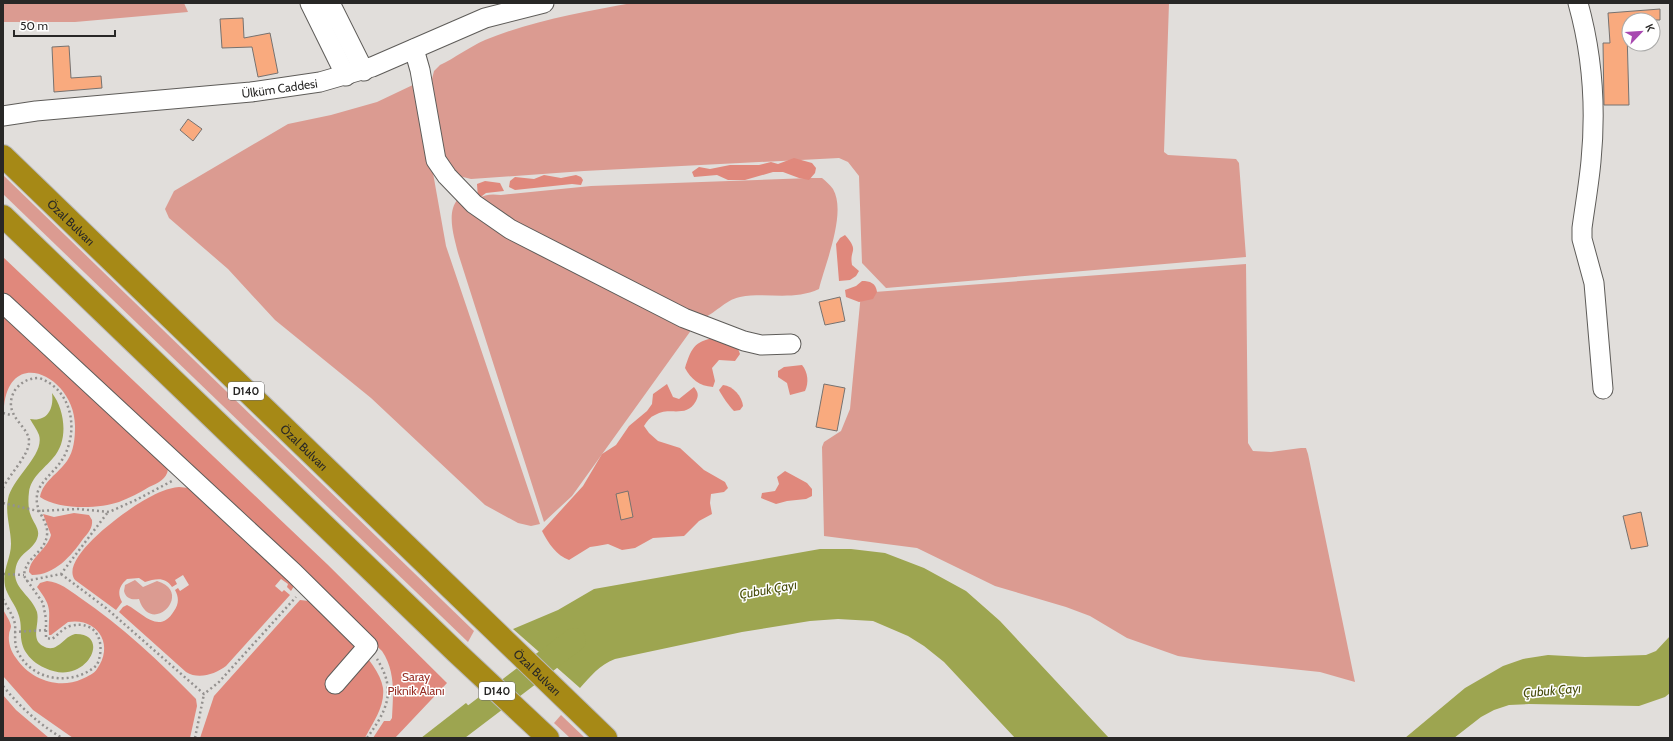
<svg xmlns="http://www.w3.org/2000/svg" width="1673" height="741" viewBox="0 0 1673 741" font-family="Cabin,sans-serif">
	<rect width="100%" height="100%" fill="#e1dedb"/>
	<g fill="#db9b91">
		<path d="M3,3H184L188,12L75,22H3Z"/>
		<path d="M632,3H1169L1164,152L1168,155L1236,159L1239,163L1246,257L886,288L862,263L859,176L848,162L839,158L584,171L471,179C467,178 463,177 459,176C437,163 436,103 432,79L434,71L440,65C455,58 469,47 485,40C531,21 583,12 632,3Z"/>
		<path d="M417,83L446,246L540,524L531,526L518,523L485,505L371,398L275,320L228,269L169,218L165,209L174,191L288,124L331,115L377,102Z"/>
		<path d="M3,175L474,631L468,642L3,194Z"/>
		<path d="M811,178H822C826,181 830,185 833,189C847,213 825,264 819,289C793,301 767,292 740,297C724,300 715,315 700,319L591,267L478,199C485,194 492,194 501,195L591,186Z"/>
		<path d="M458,199L692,329L572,496L544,522L458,253C454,237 446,212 458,199Z"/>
		<path d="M1246,264L1248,443L1253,451L1271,452L1301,448H1306L1308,454L1355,682L1320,672L1204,660L1178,656L1127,638L1090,616L1066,607L995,586L917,548L824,536L822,447L824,442L841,431L850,409L861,293Z"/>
		<path d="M135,580L143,587L157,581C195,592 151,638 139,599C132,600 126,599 124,591L125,585Z"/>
		<path d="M561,715L585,738H570L554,723Z"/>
	</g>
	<g fill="#e0887c">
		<path d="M794,158L812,163L816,168L815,173L809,180L799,178L783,172H773L745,180H728L717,175L694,177L692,172L699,167L710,169L730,165H759L771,162L778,164Z"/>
		<path d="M544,175L561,178L576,175L581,177L583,180L581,185L572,184L515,190L509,187L510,181L515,177L534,179Z"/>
		<path d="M485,181L500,183L504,191L486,193L478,199L477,184Z"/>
		<path d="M845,235C860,252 849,249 852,265L859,271L856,276L850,280L839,281L836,244L840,238Z"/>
		<path d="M3,257L327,564L447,683L395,738H373L384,721H390L392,718C393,695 396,672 382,651L3,295Z"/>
		<path d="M862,281C870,281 876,283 877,292L873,299L859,302L846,297L845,290L856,286Z"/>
		<path d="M3,310L168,469C167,479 158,483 149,487C140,493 129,498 119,502C99,509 58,510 40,497C43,481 58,474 67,461C74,451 75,438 75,426C75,378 11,345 4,406Z"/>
		<path d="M715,338L737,346L740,354L735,361L719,360L712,368L715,381L713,387C699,386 691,379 685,368C691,349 694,341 715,338Z"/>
		<path d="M802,365C808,372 809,383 805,391L790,395L787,383L778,377V371L784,367Z"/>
		<path d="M667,384L673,397L679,399L694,387C698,392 699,395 696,401C686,419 670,406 655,415C650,417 647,421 644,426L649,433L658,441L680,448L704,470L725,482L728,488L724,492L711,494L710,503L712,514L699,521L684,536L653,538L635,548L622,550L608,544L597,546L590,547L569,560C557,556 548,543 542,531L583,486L602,454L616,445L629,426L647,411L652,404L653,394Z"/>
		<path d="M723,385C733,386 742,396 743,406L740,410L734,411C729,406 722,396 719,390Z"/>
		<path d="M785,471L807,483L812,489V496L806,499L787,501L776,504L761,498L762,493L775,491L779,484L777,477Z"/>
		<path d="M179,487L189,488L294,586L291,591L287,587L288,584L281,579L275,586L282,592L284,590L290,595L226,666C215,674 199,680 186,672L119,612L123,607L127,605C142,612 159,636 174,611C179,604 179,597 175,590L178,588L180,591L189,585L183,575L175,580L177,584L172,587C165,576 155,579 145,582L139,578L127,579C119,586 117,593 122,602L116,610L75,580C58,558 130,507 148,498C157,493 168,488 179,487Z"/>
		<path d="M74,513L89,515L92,520C93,528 88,533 83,539C71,556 55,575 32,575L29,572C30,557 47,550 51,535L43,514L54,517Z"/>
		<path d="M47,581C60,582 69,590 79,597C122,626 160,662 196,699L197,706L190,738H73L33,710L3,676V609C5,614 10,620 11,626C11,629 9,631 9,635C8,642 11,652 16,658C30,679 58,690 82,679C88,676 94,674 97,669C115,644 97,617 68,622L51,635H49C48,611 54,609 37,587L40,583Z"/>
		<path d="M300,600L309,601C330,621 379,659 383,688C385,706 374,721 366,736L365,738H200L214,696Z"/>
		<path d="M3,695L16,710L49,738H3Z"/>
	</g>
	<g fill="#9da550">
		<path d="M52,393C65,410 69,441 53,458C44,469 31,477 29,492C28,500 28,509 31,516C34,524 41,530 37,539C31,553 16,552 15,574C15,589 32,597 37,612C40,624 30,639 43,646C48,649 53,649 57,646C64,642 67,636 75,634C113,633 86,688 45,668C36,664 30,659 25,651C18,637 23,629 19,616C16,605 7,596 5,586C2,569 11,559 11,544C11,529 5,514 8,499C12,478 45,455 39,435C37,430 33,424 30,419C48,422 54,408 52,393Z"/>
		<path d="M820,549H851L885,553L924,568L966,591L1000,621L1109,738H1015L944,662L924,646L908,636L873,621L838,619L810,621L742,632L615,659C599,665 591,676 580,688L513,629L558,610L594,589Z"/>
		<path d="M1670,636V693L1665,697L1639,706L1529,704L1509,705L1494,710L1481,717L1454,738H1405L1465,688L1503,666L1523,659L1548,655L1585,657L1646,655L1656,651Z"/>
		<path d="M466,703L484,722L459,738H421Z"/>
	</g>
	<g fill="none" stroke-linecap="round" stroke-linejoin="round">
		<path stroke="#9da550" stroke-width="24" d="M445,738L574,640"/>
	</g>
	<g fill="#f9aa7e" stroke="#767270">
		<path d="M1660,9V20H1629V32H1627L1629,105H1604L1603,43H1610L1608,13Z"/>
		<path d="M243,18L244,38L270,33L278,73L258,77L252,47L222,48L220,19Z"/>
		<path d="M69,46L71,78L101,76L102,88L54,92L52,47Z"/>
		<path d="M188,119L202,129L193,141L180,130Z"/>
		<path d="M840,297L845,321L825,325L819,302Z"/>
		<path d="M824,384L845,388L837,431L816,427Z"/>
		<path d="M628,491L633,517L621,520L616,494Z"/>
		<path d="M1641,512L1648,546L1631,549L1623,516Z"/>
	</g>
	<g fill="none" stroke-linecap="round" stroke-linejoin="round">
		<defs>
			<g id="minor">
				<path d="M310,3L346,76"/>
				<path d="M330,3L364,71"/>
				<path d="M1578,3C1592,53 1596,109 1591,161C1589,183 1585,206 1582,228V239L1594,283L1603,389"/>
				<path d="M414,49L420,70L436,160L447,176L474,204L510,229L684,318L744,341L761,345L791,344"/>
				<path id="s1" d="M3,116L36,111L251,92L320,82L372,67L485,18L544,3"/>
				<path d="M3,303L294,573L368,646L335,684"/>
			</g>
			<g id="highway">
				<path id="s2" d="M3,156L606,738"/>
				<path d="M3,216L456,652L548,738"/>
			</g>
		</defs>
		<use href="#minor" stroke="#5e5c59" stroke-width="21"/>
		<use href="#highway" stroke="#bababa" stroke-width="24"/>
		<g stroke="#94918f" stroke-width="2.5" stroke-dasharray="2 3" stroke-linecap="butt">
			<path d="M3,413L11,415"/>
			<path d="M3,488C9,475 28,456 29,443C31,426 0,416 15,390C21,382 29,378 39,378C72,389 80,431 62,460C55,471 43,479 38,491C32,511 49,519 47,535C45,553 25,557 24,576L43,603L46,619V638L52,639C58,635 63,628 70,626C98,619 106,644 97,665C74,686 34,682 19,654C13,644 16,635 15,624C13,615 7,607 3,599"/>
			<path d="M3,503L38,511L78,509L109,512L136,500L172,481"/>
			<path d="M3,574L24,575"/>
			<path d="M61,574L106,608L204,694L219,682L296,597"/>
			<path d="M26,581L61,574L108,512"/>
			<path d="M14,632L46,630"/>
			<path d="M3,686C20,707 39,724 62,738"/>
			<path d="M195,738L204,694"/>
			<path d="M367,738C387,710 397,691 377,659"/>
		</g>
		<use href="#minor" stroke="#fff" stroke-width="19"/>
		<use href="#highway" stroke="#a68916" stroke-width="22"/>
	</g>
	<g text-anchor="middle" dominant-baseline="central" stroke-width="3" stroke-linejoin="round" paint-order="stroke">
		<g fill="#fff" stroke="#686867" stroke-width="1">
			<rect x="228" y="382" width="36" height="18" rx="3"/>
			<rect x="479" y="682" width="36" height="18" rx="3"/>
		</g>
		<g font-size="11" font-weight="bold" fill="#282726">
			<text x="246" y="391">D140</text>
			<text x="497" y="691">D140</text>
		</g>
		<g font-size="12" fill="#282726" stroke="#fff">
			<text stroke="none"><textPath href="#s1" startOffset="278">Ülküm Caddesi</textPath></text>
			<text stroke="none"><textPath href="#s2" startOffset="95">Özal Bulvarı</textPath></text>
			<text stroke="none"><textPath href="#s2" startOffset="419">Özal Bulvarı</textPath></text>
			<text stroke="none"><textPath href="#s2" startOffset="743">Özal Bulvarı</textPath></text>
		</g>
		<g font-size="12" fill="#972f26" stroke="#fff">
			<text x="416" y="676">Saray<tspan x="416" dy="14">Piknik Alanı</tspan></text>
		</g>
		<g font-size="13" font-style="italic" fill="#4a4f0e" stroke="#fff">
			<text transform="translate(768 589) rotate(-10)">Çubuk Çayı</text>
			<text transform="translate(1552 690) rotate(-5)">Çubuk Çayı</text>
		</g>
	</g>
	<rect width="1673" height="741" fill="none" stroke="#282726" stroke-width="8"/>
	<g transform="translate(1641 32) rotate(65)"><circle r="19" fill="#ffffff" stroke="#a9a9a8"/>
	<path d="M0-3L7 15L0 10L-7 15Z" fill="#a848b0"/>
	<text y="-6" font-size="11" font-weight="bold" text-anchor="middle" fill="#282726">K</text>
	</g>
	<path d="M14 30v6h101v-6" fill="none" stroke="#282726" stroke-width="2"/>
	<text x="20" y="30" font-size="12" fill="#282726" stroke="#ffffff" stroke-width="3" paint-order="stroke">50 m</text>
</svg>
